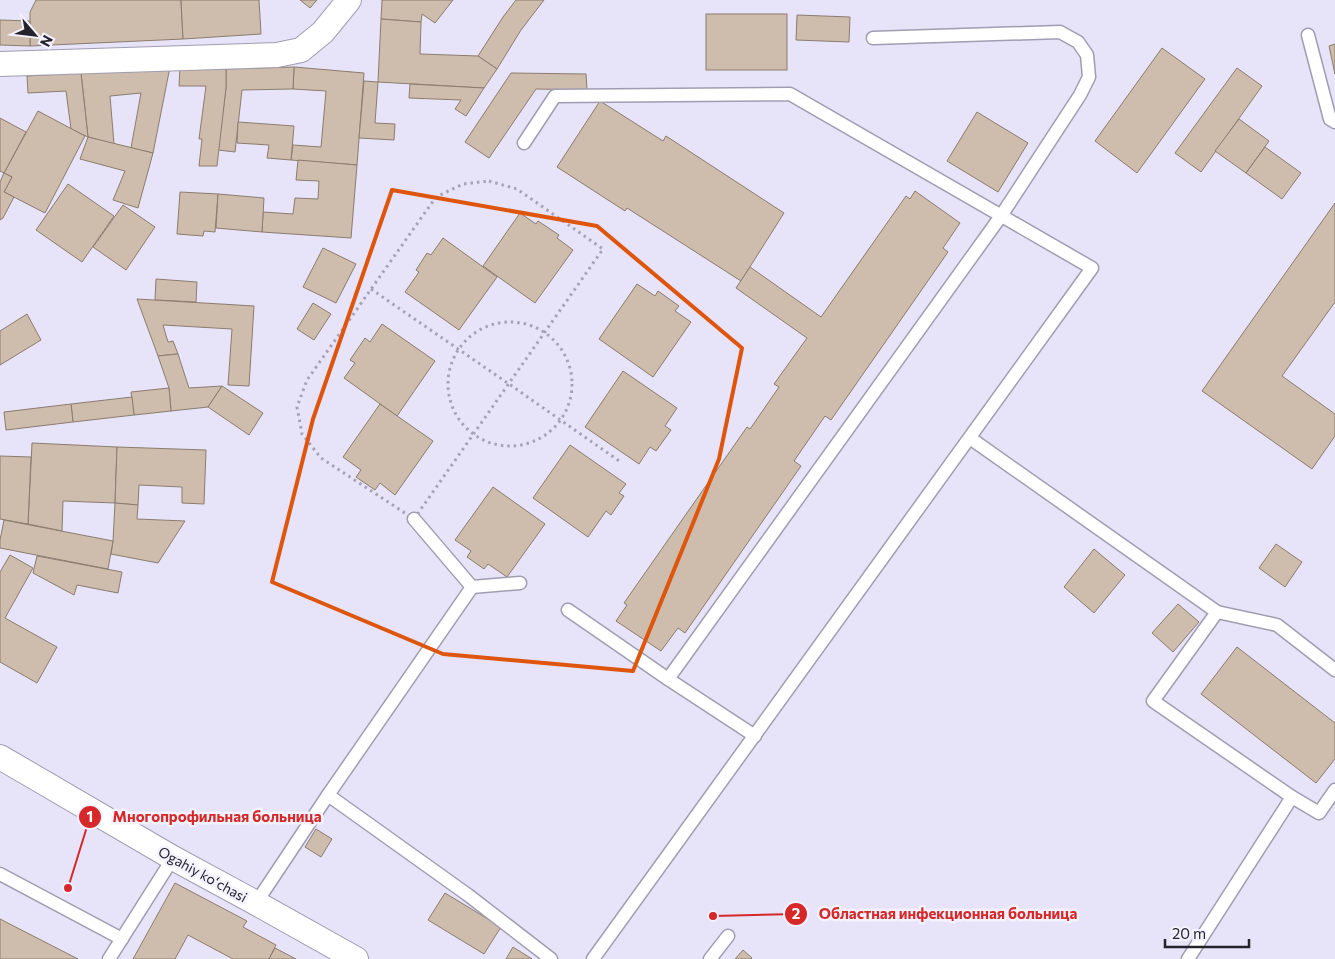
<svg xmlns="http://www.w3.org/2000/svg" width="1335" height="959" viewBox="0 0 1335 959" font-family="Commissioner,sans-serif">
	<rect width="100%" height="100%" fill="#e7e3f9"/>
	<g fill="#cebdad" stroke="#8b7c6d">
		<path d="M36,0H181L183,39L30,46V12Z"/>
		<path d="M181,0H259L261,34L183,39Z"/>
		<path d="M300,0H317L310,8Z"/>
		<path d="M382,0H453L435,23L422,14L421,22L381,19Z"/>
		<path d="M516,0H544L521,30L497,69L478,56L503,17Z"/>
		<rect x="706" y="14" width="81" height="56"/>
		<path d="M797,15L850,17L849,42L796,40Z"/>
		<path d="M381,19L421,22L420,54L478,56L497,69L484,88L378,82Z"/>
		<path d="M0,20L30,21V46L0,45Z"/>
		<path d="M1335,44V74L1329,46Z"/>
		<path d="M1162,48L1205,79L1137,173L1095,141Z"/>
		<path d="M170,67L153,153L131,148L141,93L110,96L114,144L88,137L81,73Z"/>
		<path d="M294,67L364,73L357,165L291,160L293,145L321,147L326,91L293,89Z"/>
		<path d="M294,67L293,89L242,90L235,152L218,150L226,88V69Z"/>
		<path d="M180,68L226,69V88L217,166H199L202,139H199L206,86H179Z"/>
		<path d="M1237,68L1262,86L1201,172L1175,153Z"/>
		<path d="M81,73L88,137L71,129L66,91L28,93L27,76Z"/>
		<path d="M511,73L586,74L587,90L536,89L489,158L465,142Z"/>
		<path d="M364,81L378,82L375,123L395,124L394,140L359,138Z"/>
		<path d="M410,84L484,88L466,116L455,109L461,100L409,98Z"/>
		<path d="M600,101L663,141L666,136L784,213L741,281L627,208L625,211L557,167Z"/>
		<path d="M38,111L85,136L45,213L4,192L12,177L4,173Z"/>
		<path d="M977,112L1028,143L998,192L947,161Z"/>
		<path d="M0,118L26,132L4,173L0,171Z"/>
		<path d="M1239,119L1269,141L1246,173L1215,151Z"/>
		<path d="M238,122L294,126L291,160L267,158L269,145L237,143Z"/>
		<path d="M88,137L153,153L138,208L113,200L125,171L80,159Z"/>
		<path d="M1265,147L1301,173L1282,199L1246,173Z"/>
		<path d="M298,160L357,165L351,238L262,232L263,212L293,214L295,198L318,199L319,181L296,180Z"/>
		<path d="M4,173L12,177L4,192L14,197L3,218L0,220V182Z"/>
		<path d="M68,184L114,216L82,262L36,230Z"/>
		<path d="M915,191L960,223L943,248L948,252L831,420L825,416L794,461L801,466L685,633L678,628L661,651L616,621L627,605L624,603L747,427L750,429L779,387L774,384L807,338L736,288L750,267L821,317L906,196L910,199Z"/>
		<path d="M180,192L218,194L215,232L204,231L203,236L177,234Z"/>
		<path d="M218,194L264,198L262,232L216,228Z"/>
		<path d="M1335,203V302L1282,376L1335,414V436L1312,469L1202,391Z"/>
		<path d="M123,205L155,227L126,270L93,247Z"/>
		<path d="M520,213L536,224L538,221L559,235L557,238L573,250L535,303L483,266Z"/>
		<path d="M443,238L497,277L459,330L405,292L419,272L416,270L427,253L431,255Z"/>
		<path d="M323,248L356,264L336,303L303,287Z"/>
		<path d="M156,279L197,282L196,302L155,300Z"/>
		<path d="M637,284L655,296L658,291L679,306L675,311L691,322L653,377L599,339Z"/>
		<path d="M137,299L254,306L249,386L228,385L232,329L163,325L168,342L173,341L178,354L158,356Z"/>
		<path d="M313,303L331,314L314,340L297,329Z"/>
		<path d="M27,314L41,340L0,365V331Z"/>
		<path d="M382,324L435,361L397,416L344,378L355,363L350,360L365,338L370,342Z"/>
		<path d="M178,354L189,388L222,386L208,407L171,411L169,388L158,356Z"/>
		<path d="M623,371L677,408L665,426L671,430L656,451L650,447L639,464L585,427Z"/>
		<path d="M222,386L263,413L249,435L208,407Z"/>
		<path d="M169,388L171,411L134,415L131,392Z"/>
		<path d="M132,397L134,415L73,422L71,404Z"/>
		<path d="M71,404L73,422L6,430L4,412Z"/>
		<path d="M380,404L433,441L395,495L380,483L375,490L356,477L361,470L343,457Z"/>
		<path d="M32,443L117,447L115,503L63,501L62,531L28,524Z"/>
		<path d="M570,445L626,484L619,493L624,496L611,515L606,511L588,537L533,498Z"/>
		<path d="M117,447L206,450L204,504L182,503V487L139,485L138,505L115,503Z"/>
		<path d="M0,456L31,457L28,524L0,519Z"/>
		<path d="M493,487L545,524L507,577L488,564L484,569L467,557L471,551L455,540Z"/>
		<path d="M115,503L138,505L137,519L185,521L158,563L111,554L113,541Z"/>
		<path d="M4,520L113,541L108,569L0,548V540Z"/>
		<path d="M1276,544L1302,562L1285,587L1259,568Z"/>
		<path d="M1094,549L1125,575L1094,613L1064,587Z"/>
		<path d="M10,555L33,568L5,618L57,647L37,683L0,662V572Z"/>
		<path d="M37,556L122,572L118,593L77,585L74,595L33,573Z"/>
		<path d="M1178,604L1199,622L1173,652L1152,633Z"/>
		<path d="M1237,647L1335,723V759L1316,783L1201,694Z"/>
		<path d="M316,829L332,839L321,857L305,847Z"/>
		<path d="M175,883L247,921L243,927L276,945L269,959H233L188,935L175,959H133Z"/>
		<path d="M445,893L501,927L484,954L428,920Z"/>
		<path d="M0,919L78,959H0Z"/>
		<path d="M513,947L532,959H506Z"/>
		<path d="M275,948L296,959H269Z"/>
		<path d="M743,950L752,958L751,959H735Z"/>
	</g>
	<g fill="none" stroke-linecap="round" stroke-linejoin="round">
		<defs>
			<g id="service">
				<path d="M1308,35L1330,119L1335,122"/>
				<path d="M524,143L555,96L790,94L1092,268L593,959"/>
				<path d="M970,438L1217,612"/>
				<path d="M414,519L472,587L520,583"/>
				<path d="M472,587L328,795L468,895L551,959"/>
				<path d="M568,610L668,679L755,736"/>
				<path d="M668,679L1001,216L1080,95L1089,77L1087,55L1078,42L1060,32L873,38"/>
				<path d="M1292,797L1153,701L1217,612L1277,625L1335,670"/>
				<path d="M0,874L122,939"/>
				<path d="M256,903L328,795"/>
				<path d="M109,959L173,858"/>
				<path d="M710,959L728,936"/>
				<path d="M1188,959L1292,797L1319,813L1335,790"/>
			</g>
			<g id="minor">
				<path d="M0,64L277,55L301,50L323,32L349,0"/>
				<path d="M0,757L173,858L256,903L356,959"/>
			</g>
		</defs>
		<use href="#service" stroke="#a09db1" stroke-width="15"/>
		<use href="#minor" stroke="#a09db1" stroke-width="26"/>
		<g stroke="#a6a3b5" stroke-width="3" stroke-dasharray="2.5 4" stroke-linecap="butt">
			<path d="M489,181L517,189L603,249L414,519L321,458L302,434L297,407L307,380L436,197L463,184Z"/>
			<path d="M371,289L509,384L622,463"/>
			<circle cx="510" cy="384" r="62"/>
		</g>
		<use href="#service" stroke="#fff" stroke-width="12"/>
		<use href="#minor" stroke="#fff" stroke-width="24"/>
	</g>
	<path fill="none" stroke="#de560e" stroke-width="4" stroke-linejoin="round" d="M392,190L597,226L742,348L719,459L633,671L443,654L272,582L313,419Z"/>
	<g text-anchor="middle" dominant-baseline="central" stroke-width="5" stroke-linejoin="round" paint-order="stroke">
		<g font-size="14" fill="#24232b" stroke="#f4f2ff">
			<text transform="translate(203 874) rotate(29)">Ogahiy koʻchasi</text>
		</g>
	</g>
	<path fill="none" stroke="#d62828" stroke-width="2" d="M68 888L90 817M713 916L796 914"/>
	<g fill="#d62828" stroke="#f4f2ff" stroke-width="2">
		<circle cx="68" cy="888" r="5"/>
		<circle cx="713" cy="916" r="5"/>
		<circle cx="90" cy="817" r="12"/>
		<circle cx="796" cy="914" r="12"/>
	</g>
	<g font-size="15" text-anchor="middle" font-weight="bold" fill="#fff">
		<text x="90" y="822">1</text>
		<text x="796" y="919">2</text>
	</g>
	<g font-size="15" text-anchor="middle" font-weight="bold" fill="#d62828" stroke="#f4f2ff" stroke-width="5" stroke-linejoin="round" paint-order="stroke">
		<text x="217" y="822">Многопрофильная больница</text>
		<text x="948" y="919">Областная инфекционная больница</text>
	</g>
	<g transform="translate(35 35) rotate(118)" stroke="#f4f2ff" stroke-width="4" paint-order="stroke">
	<path d="M0-4L9 19L0 12L-9 19Z" fill="#24232b"/>
	<text y="-8" font-size="14" font-weight="bold" text-anchor="middle" fill="#24232b">N</text>
	</g>
	<path d="M1165 939v8h84v-8" fill="none" stroke="#24232b" stroke-width="2.5"/>
	<text x="1172" y="939" font-size="15" fill="#24232b" stroke="#f4f2ff" stroke-width="4" paint-order="stroke">20 m</text>
</svg>
